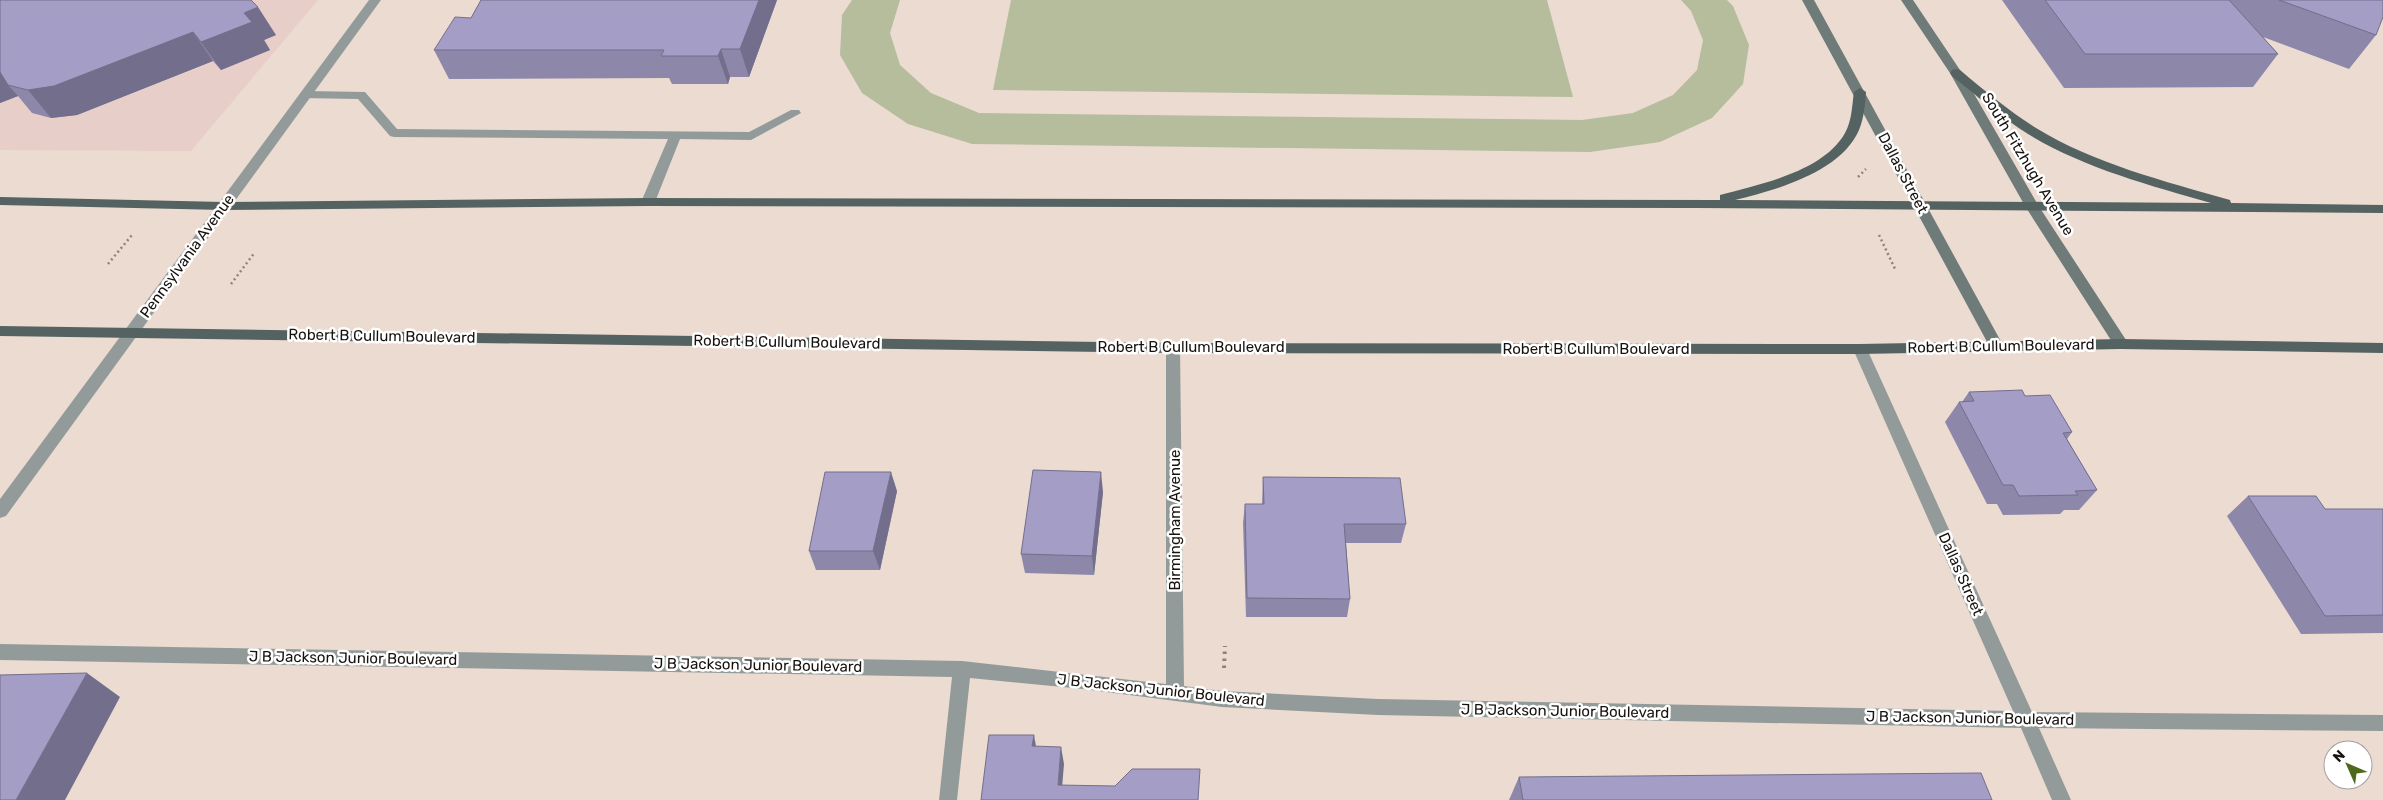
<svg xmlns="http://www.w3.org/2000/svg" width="2383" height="800" viewBox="0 0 2383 800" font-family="Rubik,sans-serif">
	<rect width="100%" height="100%" fill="#ebdbd1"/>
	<path fill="#e8cec8" d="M0,0H318L191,151L0,150Z"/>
	<g fill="#b6bd9c">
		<path d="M852,0H900L890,33L900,65L931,93L979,113L1582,120L1633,113L1673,95L1697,70L1703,40L1691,11L1681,0H1727L1733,6L1749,45L1743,84L1712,118L1660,142L1590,152L972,144L908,124L862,93L840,55L842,15Z"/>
		<path d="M1011,0H1547L1573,97L993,90Z"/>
	</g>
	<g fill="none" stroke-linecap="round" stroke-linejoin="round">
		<g stroke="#8e837c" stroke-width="2.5" stroke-dasharray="2 3" stroke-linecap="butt">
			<path d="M1858,177L1866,169"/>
			<path d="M1879,235L1896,271"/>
			<path d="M108,264L132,235"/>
			<path d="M231,284L255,252"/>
		</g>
		<path stroke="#8e837c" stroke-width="4" stroke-dasharray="2.5 4.5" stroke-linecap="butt" d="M1224,668L1225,646"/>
		<path fill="#939b9a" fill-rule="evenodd" d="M305,91L365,92L397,129L749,132L791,110H799L801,113L751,140L680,139L655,202L648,206L641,202L668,139L394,137L390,136L358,99L301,98L299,95Z"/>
		<g fill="#939b9a" fill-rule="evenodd">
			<path d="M369,0H381L229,209H219L217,206L219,203Z"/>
			<path d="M1173,343L1178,344L1180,348L1184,686L1222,691L1378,699L2013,711L1853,349L1855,345H1865L1867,349L2032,712L2383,715V731L2039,728L2071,800H2052L2021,728L1378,715L1222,707L1083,689L970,678L957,800H939L952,677L0,660V644L962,661L1166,684V348L1168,344Z"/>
		</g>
		<path fill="#939b9a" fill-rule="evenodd" d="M224,202L229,203L231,206L229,209L6,516L0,518V499L219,203Z"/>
		<g fill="#6e7b79" fill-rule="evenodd">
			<path d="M1802,0H1814L2004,347L2002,351H1992Z"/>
			<path d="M1901,0H1913L1962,73L2038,205L2126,340L2128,344L2126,348H2116L2025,206L1950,73Z"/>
		</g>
		<g fill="#546361" fill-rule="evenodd">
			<path d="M1956,69L1960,70C1985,91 2009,111 2036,128C2095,164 2164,181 2230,200L2231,203L2383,205V213L1696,208L648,206L224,210L0,205V197L224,202L648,198L1720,200V195C1760,184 1823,172 1845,133C1852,121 1852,105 1854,92L1860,88L1866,92C1865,105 1864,118 1859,130C1841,172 1776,190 1735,200L2211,203C2149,185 2084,168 2028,134C2001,117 1977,96 1952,76L1950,73L1952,70Z"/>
			<path d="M0,326L1173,343L1860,344L2121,339L2383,343V353L2121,349L1860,354L1173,353L0,336Z"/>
		</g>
	</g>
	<g fill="#8d87aa">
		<path d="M0,0L276,35L264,40L270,50L221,70L213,61L77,115L51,118L32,113L18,96L0,103Z"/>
		<path d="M481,0H777L749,77H730L728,84H672L669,78L449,79L434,50L471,18Z"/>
		<path d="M2002,0H2383L2376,35L2349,69L2263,37L2278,54L2253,87L2064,88Z"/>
		<path d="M1969,392L2025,396L2072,432L2067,439L2097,490L2079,510H2064L2060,514L2003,515L1997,504H1987L1945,422L1959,402H1962Z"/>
		<path d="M1263,477L1406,524L1401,543H1346L1350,599L1347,617H1246L1243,523L1245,504H1262Z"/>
		<path d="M897,491L880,570H816L809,551Z"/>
		<path d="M1103,492L1094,575L1025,573L1021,554Z"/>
		<path d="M2248,496L2325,509H2383V633L2301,634L2227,516Z"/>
		<path d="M1519,777L1992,800H1509Z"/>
	</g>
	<g fill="#736e8b">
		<path d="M759,0H777L749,77L740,49Z"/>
		<path d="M258,7L276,35L264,40L270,50L221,70L201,42L244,13Z"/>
		<path d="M193,32L213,61L77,115L51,118L28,90Z"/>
		<path d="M721,49L730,77L728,84L718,56Z"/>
		<path d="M0,71L8,85L18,96L0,103Z"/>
		<path d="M891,472L897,491L880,570L873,551Z"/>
		<path d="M1101,472L1103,492L1094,575L1092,556Z"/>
		<path d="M87,673L120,697L65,800H16Z"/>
		<path d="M1034,735L1037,752L1032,746Z"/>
		<path d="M1061,747L1064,764L1061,800L1058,785Z"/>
	</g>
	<g fill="#a49dc6" stroke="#736e8b">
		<path d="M0,0H251L258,7L244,13L252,22L201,42L193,32L54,86L28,90L8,85L0,72Z"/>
		<path d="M481,0H759L740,49H721L718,56H661L664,50H434L455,17L471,18Z"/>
		<path d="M2045,0H2229L2278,54H2085Z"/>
		<path d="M2279,0H2383V17L2376,35Z"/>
		<path d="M2022,390L2025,396L2050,395L2072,432L2063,433L2097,490L2075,491L2078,495L2019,496L2013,485H2003L1959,402L1974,401L1969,392Z"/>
		<path d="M1033,470L1101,472L1092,556L1021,554Z"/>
		<path d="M825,472H891L873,551H809Z"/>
		<path d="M1263,477L1400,478L1406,524H1344L1350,599L1247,598L1245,504H1264Z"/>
		<path d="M2248,496H2316L2325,509H2383V615L2325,616Z"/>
		<path d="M87,673L16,800H0V675Z"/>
		<path d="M989,735H1034L1032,746L1061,747L1058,785L1115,786L1132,769H1200L1198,800H981Z"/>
		<path d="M1981,773L1992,800H1523L1519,777Z"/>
	</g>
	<g text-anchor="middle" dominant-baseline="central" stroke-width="5" stroke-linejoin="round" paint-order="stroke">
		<g font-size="15" fill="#17120e" stroke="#fff">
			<text transform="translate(2028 164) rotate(59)">South Fitzhugh Avenue</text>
			<text transform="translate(1903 173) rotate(62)">Dallas Street</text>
			<text transform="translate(187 256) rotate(-54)">Pennsylvania Avenue</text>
			<text transform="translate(382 336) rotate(1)">Robert B Cullum Boulevard</text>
			<text transform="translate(787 342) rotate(1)">Robert B Cullum Boulevard</text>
			<text transform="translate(2001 346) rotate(-1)">Robert B Cullum Boulevard</text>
			<text x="1191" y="347">Robert B Cullum Boulevard</text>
			<text x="1596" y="349">Robert B Cullum Boulevard</text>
			<text transform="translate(1175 520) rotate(-90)">Birmingham Avenue</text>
			<text transform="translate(1961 574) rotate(66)">Dallas Street</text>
			<text transform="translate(353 658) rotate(1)">J B Jackson Junior Boulevard</text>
			<text transform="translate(758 665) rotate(1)">J B Jackson Junior Boulevard</text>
			<text transform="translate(1161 690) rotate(6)">J B Jackson Junior Boulevard</text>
			<text transform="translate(1565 711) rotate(1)">J B Jackson Junior Boulevard</text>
			<text transform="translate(1970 718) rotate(1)">J B Jackson Junior Boulevard</text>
		</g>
	</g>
	<g transform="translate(2348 765) rotate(315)"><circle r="24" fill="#ffffff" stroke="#a2a09f"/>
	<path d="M0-4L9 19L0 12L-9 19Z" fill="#4e691c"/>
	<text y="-8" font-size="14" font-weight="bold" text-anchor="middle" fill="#17120e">N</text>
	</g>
</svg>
